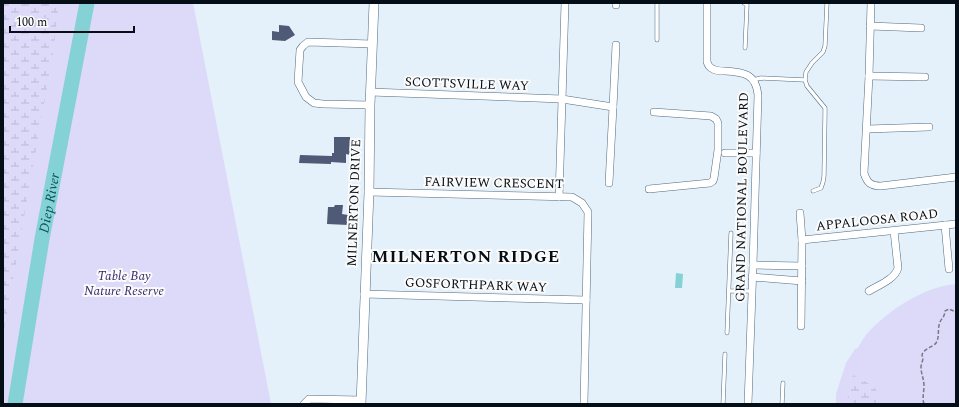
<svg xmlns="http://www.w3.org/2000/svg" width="959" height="407" viewBox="0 0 959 407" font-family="Spectral,serif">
	<defs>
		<pattern id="wetland-marsh" width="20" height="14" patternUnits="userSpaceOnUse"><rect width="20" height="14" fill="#dcd9f9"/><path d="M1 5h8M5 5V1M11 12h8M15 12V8" fill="none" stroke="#bbb9d5"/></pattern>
	</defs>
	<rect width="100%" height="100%" fill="#e4f0fa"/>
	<g fill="#dcd9f9">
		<path d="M3,3H193L271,404H3Z"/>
		<path d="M956,284V404H836V394L846,363L855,349L858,348C860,344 863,339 866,335C887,311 923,287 956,284Z"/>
	</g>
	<g fill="url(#wetland-marsh)">
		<path d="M3,3H59L53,53L3,336Z"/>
		<path d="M853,375L873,386L883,400V404H846Z"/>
	</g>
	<path fill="#85d2d6" d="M676,273L683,274L682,288H675Z"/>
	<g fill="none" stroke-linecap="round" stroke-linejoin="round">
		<path stroke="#85d2d6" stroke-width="15" id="s1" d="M15,404L42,239L87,3"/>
	</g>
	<g fill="#4f5a76">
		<path d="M279,25L289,26L295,35L285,41L272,40V31L279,32Z"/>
		<path d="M334,137H350V155L346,154V163L331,162V164L299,163L300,155L332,156V153H334Z"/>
		<path d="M335,205H343L342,214L348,215V225L327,224L328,207H334Z"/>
	</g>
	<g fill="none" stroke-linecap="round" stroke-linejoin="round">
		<defs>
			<g id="lane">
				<path d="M744,3L747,5L745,48"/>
				<path d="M657,40V3"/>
				<path d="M753,80L761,78L805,80"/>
				<path d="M813,191L821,188L823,182L824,176L825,114V108L807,86L805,80L806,72L812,63L823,52L825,46L827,3"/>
				<path d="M729,291H752"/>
				<path d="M727,333L731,233"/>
				<path d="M723,404L725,354"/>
				<path d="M782,404L783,383"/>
			</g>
			<g id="street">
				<path d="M707,3V62C708,65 710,68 713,69C716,71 721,71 725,71C744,72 756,74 758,95L753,265L748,404"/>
				<path d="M871,3L869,76L864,173C867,183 871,186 881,186L956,177"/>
				<path d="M616,5V3"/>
				<path d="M870,26L921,28"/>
				<path d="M869,76L925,77"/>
				<path d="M370,92L562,99L613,107L616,45"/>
				<path d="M370,105L323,104L314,103L306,97L298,82L300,50L303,46L308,42L372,44"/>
				<path d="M867,129L929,127"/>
				<path d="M725,153H756"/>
				<path d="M609,183L613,107"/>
				<path d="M649,189L710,183L713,181L714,178L718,150V123L716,119L711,116L654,112"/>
				<path d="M369,192L572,197L582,203L588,212L584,404"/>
				<path d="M559,197L565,3"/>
				<path d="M800,213L802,240"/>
				<path d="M945,225L949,269"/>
				<path d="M753,265L802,266"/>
				<path d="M752,277L802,281"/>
				<path d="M869,291C879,285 895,279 898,268L894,231"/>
				<path d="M364,294L586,300"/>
				<path d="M801,326L802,240L956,224"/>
				<path d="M304,404L309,399L361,400"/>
			</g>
			<path id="secondary" d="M361,404L369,192L370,105L374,3"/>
		</defs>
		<use href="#lane" stroke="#506a80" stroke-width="4.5"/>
		<use href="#street" stroke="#506a80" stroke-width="8"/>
		<use href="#secondary" stroke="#506a80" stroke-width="10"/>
		<path stroke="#717c85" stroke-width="1.5" stroke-dasharray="4 2" stroke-linecap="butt" d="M924,404C922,398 924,392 924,386C924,379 921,374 921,367C921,364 923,361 923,358C923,357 922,356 922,355C923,349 933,347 936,343C940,337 937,329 940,322C942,317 944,319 945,311L949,309L956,312"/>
		<use href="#lane" stroke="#fff" stroke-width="3.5"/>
		<use href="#street" stroke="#fff" stroke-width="7"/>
		<use href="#secondary" stroke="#fff" stroke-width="9"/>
	</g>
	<g text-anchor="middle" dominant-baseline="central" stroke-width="4" stroke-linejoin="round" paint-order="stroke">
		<g font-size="13" fill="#050e16" stroke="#fbfbfb">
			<text transform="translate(467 84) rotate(2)">SCOTTSVILLE WAY</text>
			<text transform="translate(494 183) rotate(1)">FAIRVIEW CRESCENT</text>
			<text transform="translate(742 197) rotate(-89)">GRAND NATIONAL BOULEVARD</text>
			<text transform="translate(354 203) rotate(-88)">MILNERTON DRIVE</text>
			<text transform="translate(877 220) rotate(-6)">APPALOOSA ROAD</text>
			<text transform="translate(476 285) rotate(2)">GOSFORTHPARK WAY</text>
		</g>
		<g font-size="13" font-style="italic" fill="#382a6a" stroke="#fbfbfb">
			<text x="124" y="276">Table Bay<tspan x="124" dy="15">Nature Reserve</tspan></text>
		</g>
		<g font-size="14" font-style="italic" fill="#064f52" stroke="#fbfbfb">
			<text stroke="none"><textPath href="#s1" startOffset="204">Diep River</textPath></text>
		</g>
		<g font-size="17" font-weight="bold" letter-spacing="1" fill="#050e16" stroke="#fbfbfb">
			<text x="466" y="257">MILNERTON RIDGE</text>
		</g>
	</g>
	<rect width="959" height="407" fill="none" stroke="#050e16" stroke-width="8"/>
	<path d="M10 26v6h124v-6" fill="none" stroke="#050e16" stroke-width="2"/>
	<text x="16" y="26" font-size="12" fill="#050e16" stroke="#fbfbfb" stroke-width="3" paint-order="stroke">100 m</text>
</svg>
